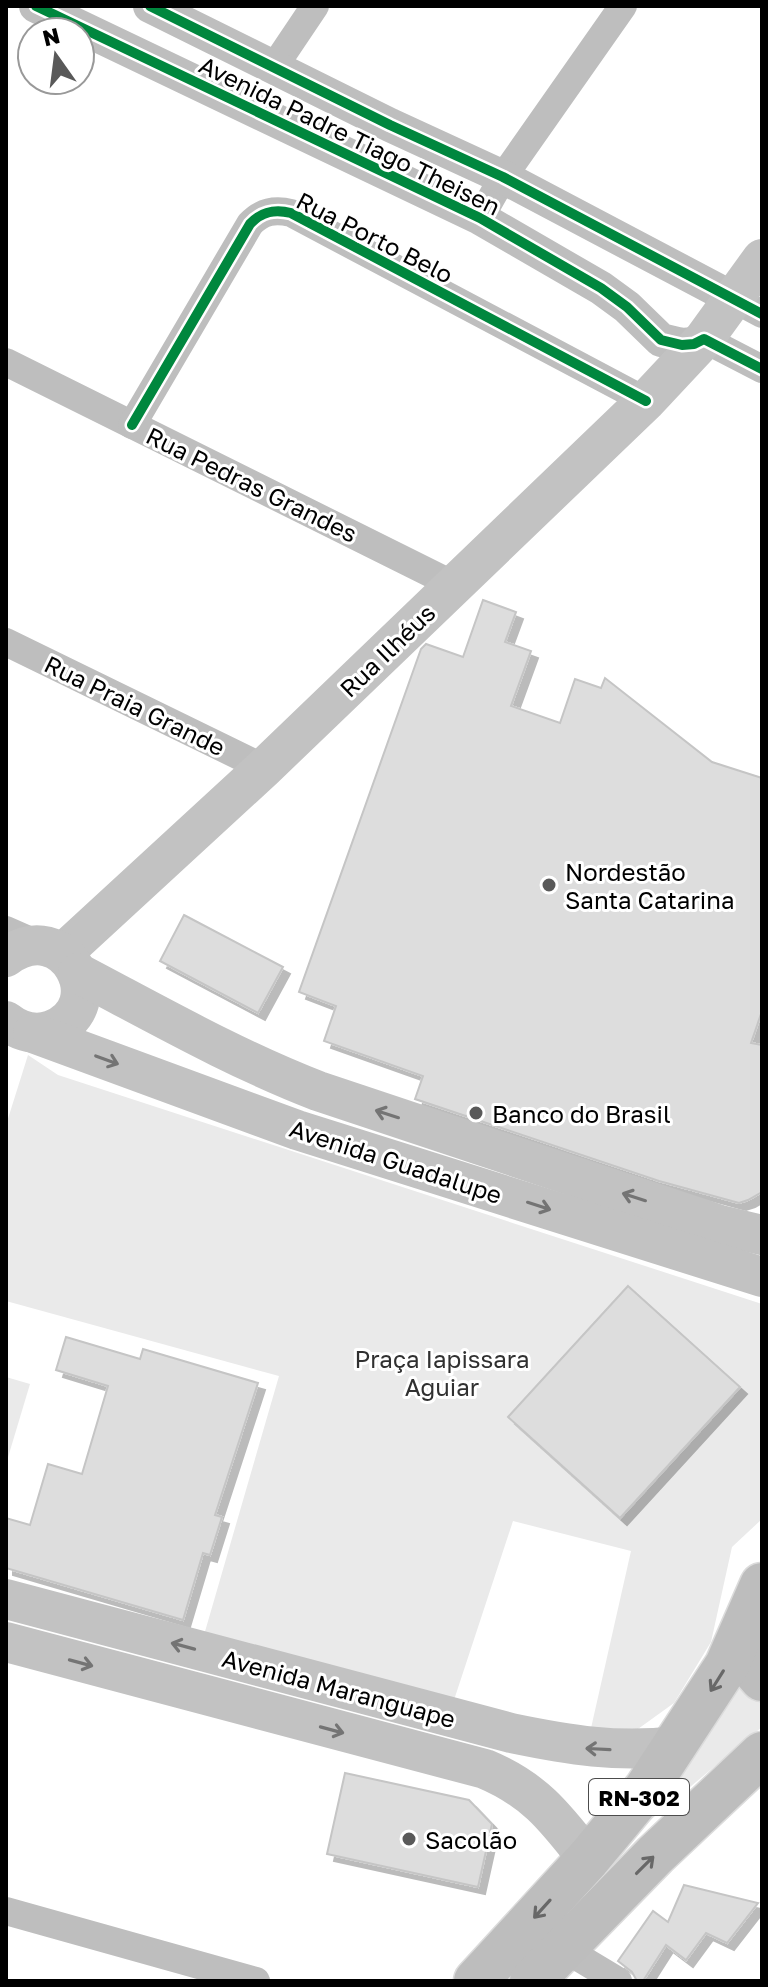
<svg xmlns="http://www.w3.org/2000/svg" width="768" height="1987" viewBox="0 0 768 1987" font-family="'Golos Text',sans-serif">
	<defs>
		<filter id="shadow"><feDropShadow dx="7" dy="7" stdDeviation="0" flood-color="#0004"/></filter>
	</defs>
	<rect width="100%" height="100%" fill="#fff"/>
	<g fill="#eaeaea">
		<path d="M28,1055L58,1075L762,1304V1519L732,1547L711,1642L674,1703L631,1734L589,1737L631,1551L513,1521L454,1700L204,1635L279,1376L6,1301V1125Z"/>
		<path d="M6,1377L30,1384L6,1464Z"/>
		<path d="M737,1677L762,1704V1727L648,1822Z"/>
	</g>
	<g fill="#ddd" stroke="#c5c5c5" stroke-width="2" filter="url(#shadow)">
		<path d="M483,600L516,612L505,642L531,651L511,706L560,723L575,679L601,688L605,678L712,762L762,778V1011L751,1043L762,1045V1192L748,1200L739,1203L659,1181L415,1099L423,1076L324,1041L336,1006L299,992L421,649L426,644L463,657Z"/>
		<path d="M184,915L283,967L258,1013L160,961Z"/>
		<path d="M628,1286L740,1387L620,1518L508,1417Z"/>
		<path d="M66,1337L140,1359L143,1349L258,1383L215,1515L222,1517L210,1555L203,1553L183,1620L6,1568V1518L30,1525L48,1464L82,1474L108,1386L56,1370Z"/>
		<path d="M345,1773L469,1800L492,1824L478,1887L327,1854Z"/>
		<path d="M684,1885L758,1903L727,1943L706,1933L686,1960L666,1945L643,1981H637L632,1972L618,1961L653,1911L668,1922Z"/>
	</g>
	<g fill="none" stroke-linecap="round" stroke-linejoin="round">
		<defs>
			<g id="primary">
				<path d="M746,1623L755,1671L762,1679"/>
				<path d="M476,1981L588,1859L646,1789L727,1665L762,1585"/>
				<path d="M532,1981L655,1855L762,1754"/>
			</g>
		</defs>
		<use href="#primary" stroke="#dbdbdb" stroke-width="47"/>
		<g stroke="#bebebe" stroke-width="28">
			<path d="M274,67L315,6"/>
			<path d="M480,218L503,177L623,6"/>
			<path d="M734,299L762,314"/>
			<path d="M704,339L762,369"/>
			<path d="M6,362L454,585"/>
			<path d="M132,425L250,224C262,211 275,209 291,213L646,401"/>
			<path d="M6,642L264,768"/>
			<path d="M6,930L40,945"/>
			<path d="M6,1911L256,1981"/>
			<path d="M563,1948L618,1981"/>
		</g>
		<g stroke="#bebebe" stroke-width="34">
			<path d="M36,6L480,218L601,288L627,307L661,340L682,345L694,344L704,339"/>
			<path d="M150,6L390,125L503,177L734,299"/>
		</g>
		<g stroke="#c2c2c2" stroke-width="40">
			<path d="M63,953L264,768L646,401L704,339L762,259"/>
			<path d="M6,957C65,913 114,1006 52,1030C36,1036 20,1032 6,1021"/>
			<path d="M78,973C158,1015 235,1059 318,1091L720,1225L762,1235"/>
			<path d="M33,1033L297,1130L762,1277"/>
			<path d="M6,1599L511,1733C569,1745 617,1753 676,1746"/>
			<path d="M6,1642L485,1769C535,1790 555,1817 588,1859"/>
		</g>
		<use href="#primary" stroke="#bdbdbd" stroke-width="44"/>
		<defs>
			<g id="cycleway">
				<path d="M36,6L480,218L601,288L627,307L661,340L682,345L694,344L704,339L762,369"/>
				<path d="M150,6L390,125L503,177L762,314"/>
				<path d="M132,425L250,224C262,211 275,209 291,213L646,401"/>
			</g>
		</defs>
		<use href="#cycleway" stroke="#fff" stroke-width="15"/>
		<use href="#cycleway" stroke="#00873e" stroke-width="10"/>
	</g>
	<defs><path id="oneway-shaft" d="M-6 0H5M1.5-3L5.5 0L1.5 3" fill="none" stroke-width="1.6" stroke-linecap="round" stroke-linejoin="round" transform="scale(2)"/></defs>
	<g stroke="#747474">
		<use href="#oneway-shaft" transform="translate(107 1060) rotate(20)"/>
		<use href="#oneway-shaft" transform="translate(387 1114) rotate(-162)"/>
		<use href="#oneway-shaft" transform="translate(634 1197) rotate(-162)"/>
		<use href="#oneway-shaft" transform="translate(539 1206) rotate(18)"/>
		<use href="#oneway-shaft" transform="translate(183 1646) rotate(-165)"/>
		<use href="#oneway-shaft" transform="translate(81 1663) rotate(15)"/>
		<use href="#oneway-shaft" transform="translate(332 1730) rotate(15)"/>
		<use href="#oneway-shaft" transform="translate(598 1749) rotate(-177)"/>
	</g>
	<g stroke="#686868">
		<use href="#oneway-shaft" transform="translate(717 1681) rotate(122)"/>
		<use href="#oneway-shaft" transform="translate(645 1865) rotate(-45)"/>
		<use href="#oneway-shaft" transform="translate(542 1909) rotate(132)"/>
	</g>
	<g fill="#595959" stroke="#fff" stroke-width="3">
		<circle cx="549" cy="885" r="8"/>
		<circle cx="476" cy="1113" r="8"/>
		<circle cx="409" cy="1839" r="8"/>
	</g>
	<g text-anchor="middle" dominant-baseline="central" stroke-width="6" stroke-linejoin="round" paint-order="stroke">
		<rect fill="#fff" stroke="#4c4c4c" stroke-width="2" x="589" y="1779" width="100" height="36" rx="6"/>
		<g font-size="22" font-weight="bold" fill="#000">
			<text x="639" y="1797">RN-302</text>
		</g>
		<g font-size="24" fill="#000" stroke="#fff">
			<text transform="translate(350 135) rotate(26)">Avenida Padre Tiago Theisen</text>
			<text transform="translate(375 237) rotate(27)">Rua Porto Belo</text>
			<text transform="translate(252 484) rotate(26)">Rua Pedras Grandes</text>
			<text transform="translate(387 650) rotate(-44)">Rua Ilhéus</text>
			<text transform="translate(135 705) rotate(26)">Rua Praia Grande</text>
			<text transform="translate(396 1161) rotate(18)">Avenida Guadalupe</text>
			<text transform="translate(339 1688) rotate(15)">Avenida Maranguape</text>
		</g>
		<g font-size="24" fill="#000" stroke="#fff" text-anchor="start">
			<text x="565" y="871">Nordestão<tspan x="565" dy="28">Santa Catarina</tspan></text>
			<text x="492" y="1113">Banco do Brasil</text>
			<text x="425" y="1839">Sacolão</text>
		</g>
		<g font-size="24" fill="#303030" stroke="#fff">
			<text x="442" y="1358">Praça Iapissara<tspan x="442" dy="28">Aguiar</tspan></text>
		</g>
	</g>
	<rect width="768" height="1987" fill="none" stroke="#000000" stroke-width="16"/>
	<g transform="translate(56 56) rotate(346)"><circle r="38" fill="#ffffff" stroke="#999999" stroke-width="2"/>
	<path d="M0-6L14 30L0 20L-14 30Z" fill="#595959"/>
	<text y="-12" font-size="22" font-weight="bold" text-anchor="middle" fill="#000000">N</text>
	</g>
</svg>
